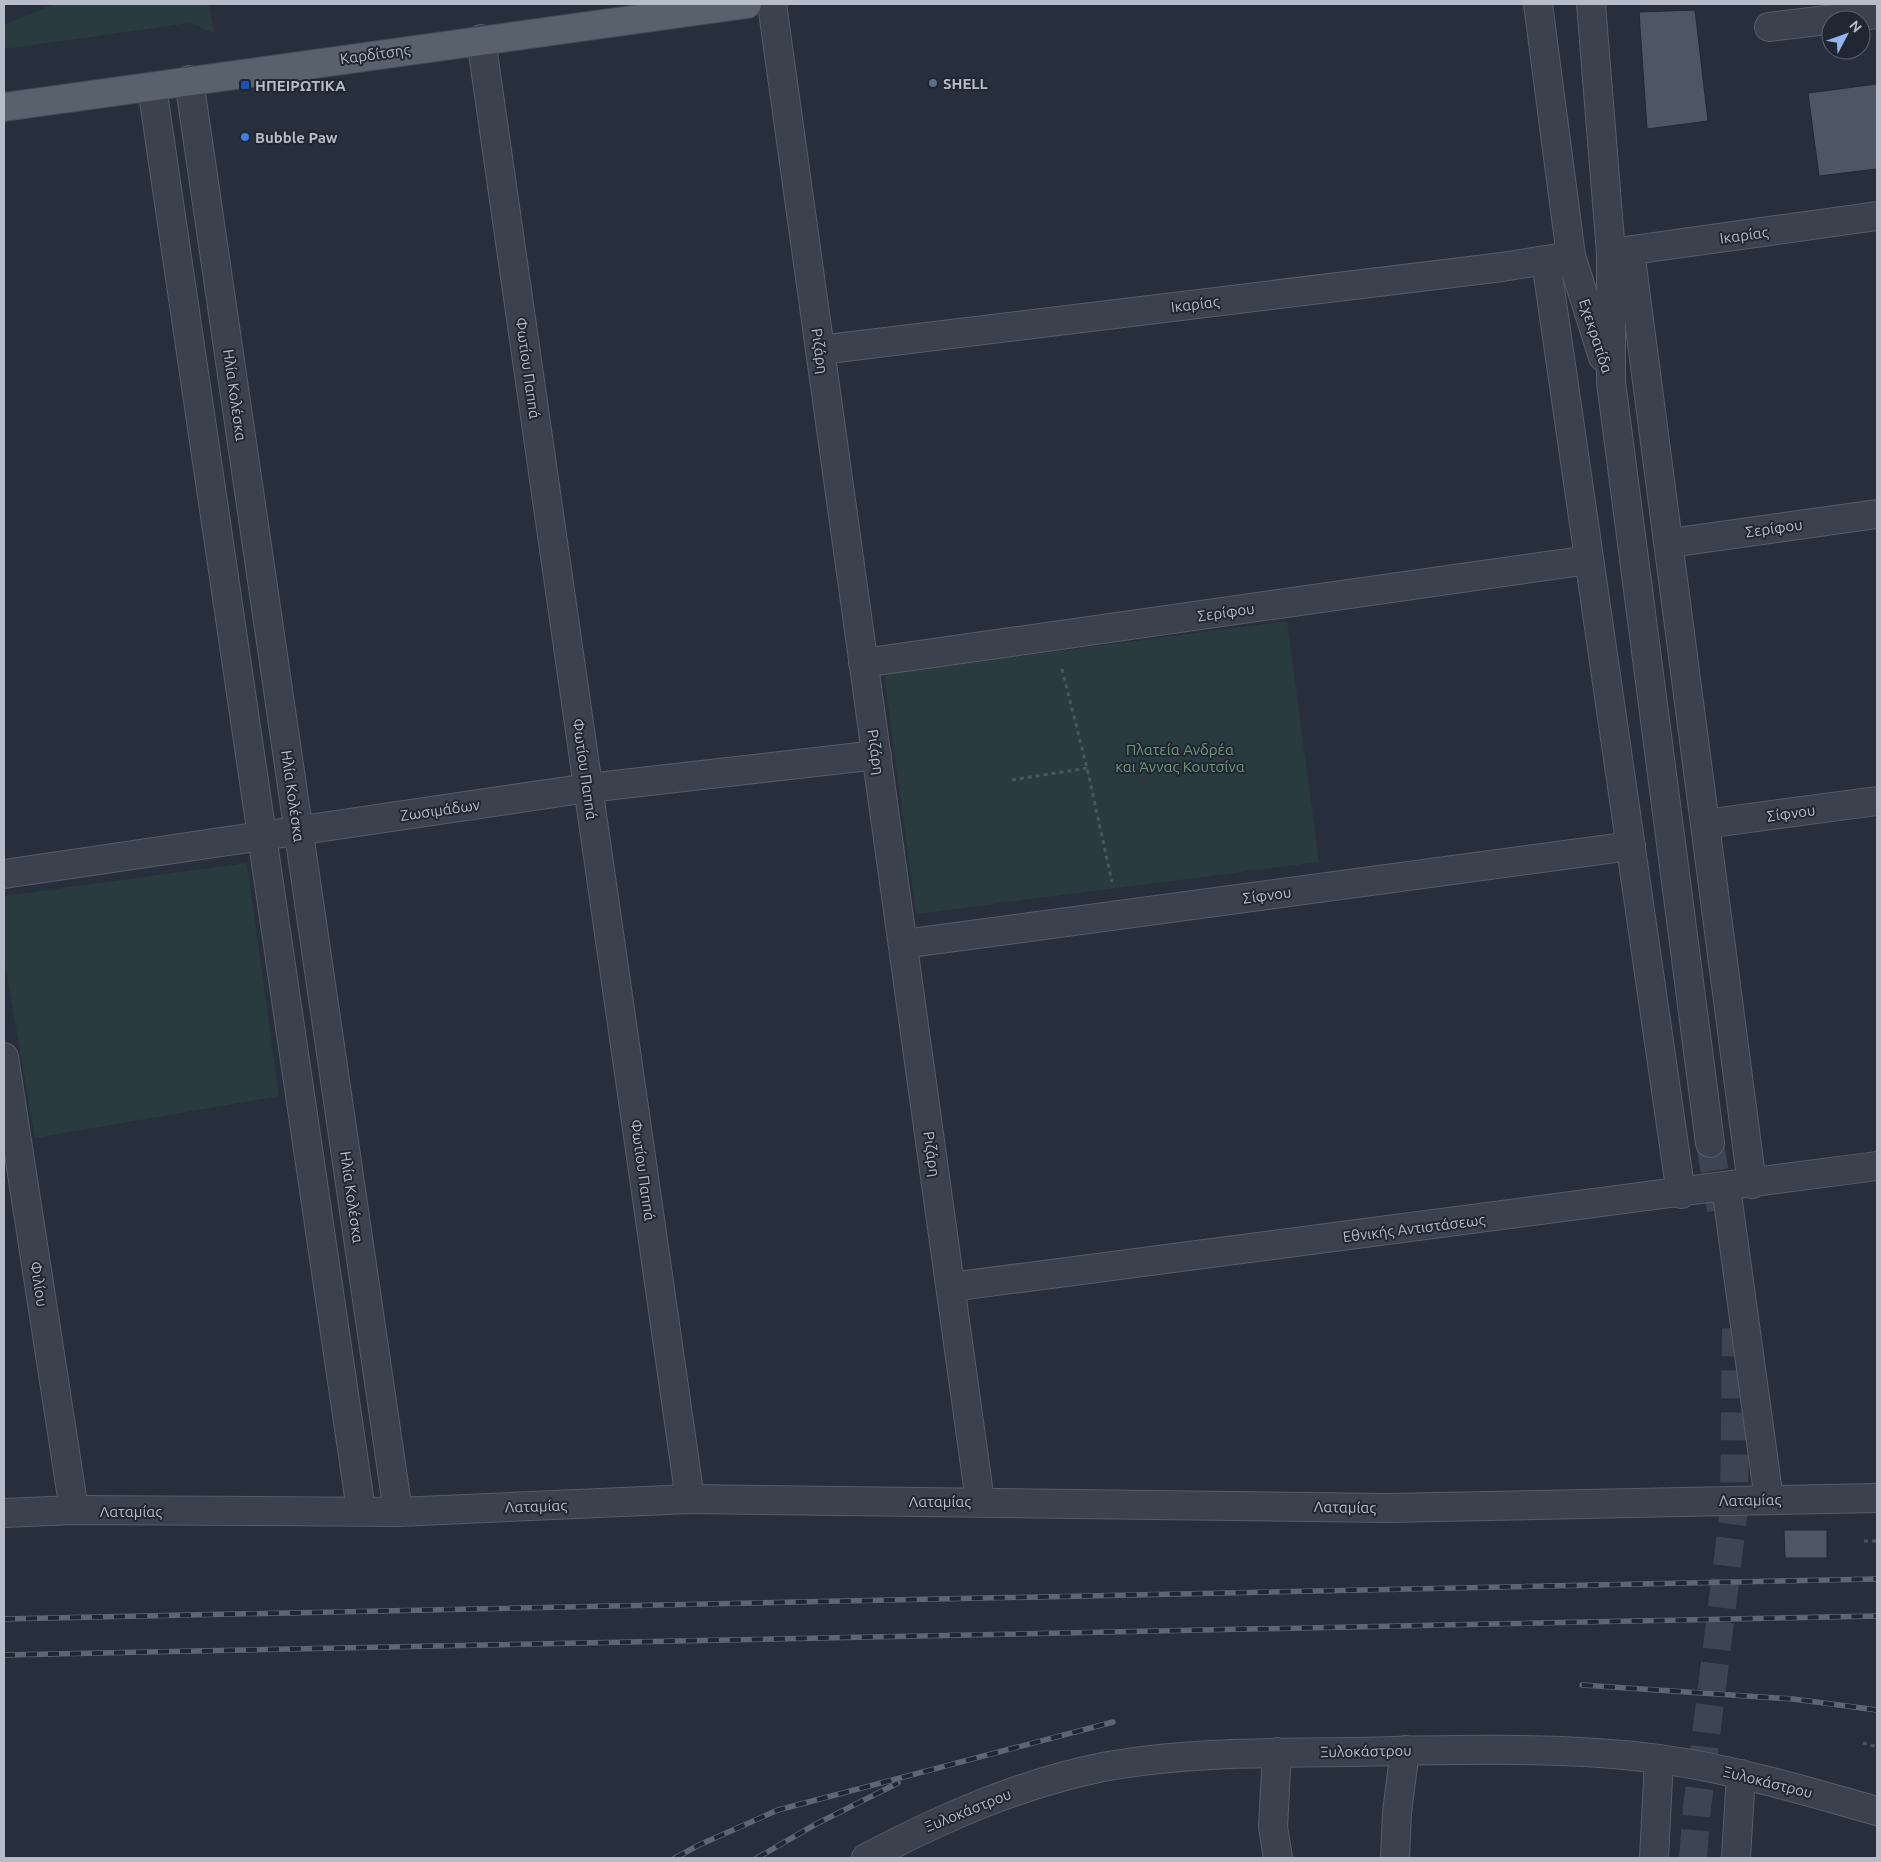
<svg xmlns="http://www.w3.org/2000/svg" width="1881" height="1862" viewBox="0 0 1881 1862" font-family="Ubuntu,sans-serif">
	<rect width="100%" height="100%" fill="#272f3d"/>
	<g fill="#293b3e">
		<path d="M54,4H209L214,33L190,23L4,49V25Z"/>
		<path d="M1287,621L1319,862L916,914L884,674Z"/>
		<path d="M247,863L279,1096L35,1138L4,958V896Z"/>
	</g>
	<g fill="#4d5665" stroke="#222934">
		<path d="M1695,10L1708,121L1647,129L1639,12Z"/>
		<path d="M1877,84V169L1819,176L1808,93Z"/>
		<path d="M1784,1530H1827V1558H1785Z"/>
	</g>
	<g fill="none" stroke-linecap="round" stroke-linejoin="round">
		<g stroke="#3d4452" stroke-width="28" stroke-dasharray="28 14" stroke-linecap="butt">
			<path d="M1710,1143L1721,1210"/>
			<path d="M1693,1858L1697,1808L1734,1509L1736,1322"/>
		</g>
		<defs>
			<g id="minor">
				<path d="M772,4L980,1501"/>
				<path d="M1538,4L1571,256L1603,357"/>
				<path d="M1591,4L1611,253V382L1710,1143"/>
				<path d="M1769,27L1877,14"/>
				<path d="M481,39L690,1499"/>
				<path d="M189,80L398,1512"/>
				<path d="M152,87L361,1510"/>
				<path d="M1630,251L1752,1184"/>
				<path d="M1611,253L1877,216"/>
				<path d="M1546,261L1681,1194"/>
				<path d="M820,350L1502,267L1571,256"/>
				<path d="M1670,543L1877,514"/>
				<path d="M863,663L1589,560"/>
				<path d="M1705,824L1877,801"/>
				<path d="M4,874L588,788L877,755"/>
				<path d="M903,944L1631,846"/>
				<path d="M4,1057L74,1510"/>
				<path d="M1726,1187L1769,1500"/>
				<path d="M951,1287L1877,1166"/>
				<path d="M4,1513L74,1510L398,1512L690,1499L1388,1508L1877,1498"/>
				<path d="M1277,1752L1273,1827L1278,1858"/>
				<path d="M866,1858C942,1818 1019,1784 1103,1767C1183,1752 1267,1753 1347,1752C1448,1750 1560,1746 1659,1759C1734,1769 1805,1791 1877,1811"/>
				<path d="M1395,1858L1397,1812L1405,1750"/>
				<path d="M1654,1858L1659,1759"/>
				<path d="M1736,1858L1741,1774"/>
			</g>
			<path id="major" d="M4,107L747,4"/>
		</defs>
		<use href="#minor" stroke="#565d68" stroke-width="30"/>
		<use href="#major" stroke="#444b56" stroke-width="30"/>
		<g stroke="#47585b" stroke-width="3" stroke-dasharray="4 4" stroke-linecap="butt">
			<path d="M1062,669L1087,768L1112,882"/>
			<path d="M1012,780L1087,768"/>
			<path d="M1864,1541H1877"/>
			<path d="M1863,1743L1877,1747"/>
		</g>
		<use href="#minor" stroke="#3b424d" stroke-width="28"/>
		<use href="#major" stroke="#59616d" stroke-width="28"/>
		<defs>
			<g id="rail">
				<path d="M4,1619L1877,1579"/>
				<path d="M4,1655L1877,1616"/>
				<path d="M1582,1685L1793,1699L1877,1710"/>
				<path d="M675,1858L699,1845L778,1810L1113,1722"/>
				<path d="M757,1858L816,1824L898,1783"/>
			</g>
		</defs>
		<use href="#rail" stroke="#5d6674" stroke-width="5.5"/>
		<use href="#rail" stroke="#202732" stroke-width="4" stroke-dasharray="11" stroke-linecap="butt"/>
	</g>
	<circle fill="#5c6f8a" stroke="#202732" stroke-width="2" cx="933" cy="83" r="5"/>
	<rect fill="#1a4fb4" stroke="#202732" stroke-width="2" x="240" y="80" width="10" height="10" rx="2.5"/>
	<circle fill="#3f7fe0" stroke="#202732" stroke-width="2" cx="245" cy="137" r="5"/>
	<g text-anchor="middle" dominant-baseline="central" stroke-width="4" stroke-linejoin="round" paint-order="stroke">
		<g font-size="15" fill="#b7bdc8" stroke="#202732">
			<text transform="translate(375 54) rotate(-8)">Καρδίτσης</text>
			<text transform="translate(1744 235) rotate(-8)">Ικαρίας</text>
			<text transform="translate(1195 304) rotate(-7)">Ικαρίας</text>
			<text transform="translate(1596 336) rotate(72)">Εχεκρατίδα</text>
			<text transform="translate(820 351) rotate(82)">Ριζάρη</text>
			<text transform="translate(528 368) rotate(82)">Φωτίου Παππά</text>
			<text transform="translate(235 395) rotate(82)">Ηλία Κολέσκα</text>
			<text transform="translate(1774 528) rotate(-8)">Σερίφου</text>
			<text transform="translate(1226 612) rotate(-8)">Σερίφου</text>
			<text transform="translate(876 752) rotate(82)">Ριζάρη</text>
			<text transform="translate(585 769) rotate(82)">Φωτίου Παππά</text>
			<text transform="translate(293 796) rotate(82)">Ηλία Κολέσκα</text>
			<text transform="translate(440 810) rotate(-8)">Ζωσιμάδων</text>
			<text transform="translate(1791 813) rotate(-8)">Σίφνου</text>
			<text transform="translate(1267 895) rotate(-8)">Σίφνου</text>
			<text transform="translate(932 1154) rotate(82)">Ριζάρη</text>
			<text transform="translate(643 1170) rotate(82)">Φωτίου Παππά</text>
			<text transform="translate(352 1197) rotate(82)">Ηλία Κολέσκα</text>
			<text transform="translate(1414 1228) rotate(-7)">Εθνικής Αντιστάσεως</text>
			<text transform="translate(39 1284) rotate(81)">Φιλίου</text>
			<text transform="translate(1750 1500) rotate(-1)">Λαταμίας</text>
			<text x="940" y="1501">Λαταμίας</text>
			<text transform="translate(536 1506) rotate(-2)">Λαταμίας</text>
			<text transform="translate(1345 1507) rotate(1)">Λαταμίας</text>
			<text x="131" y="1511">Λαταμίας</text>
			<text transform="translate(1366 1751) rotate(-1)">Ξυλοκάστρου</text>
			<text transform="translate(1768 1782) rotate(14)">Ξυλοκάστρου</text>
			<text transform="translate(968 1810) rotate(-22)">Ξυλοκάστρου</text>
		</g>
		<g font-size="15" font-weight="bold" fill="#b7bdc8" stroke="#202732" text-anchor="start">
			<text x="943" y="83">SHELL</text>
			<text x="255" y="85">ΗΠΕΙΡΩΤΙΚΑ</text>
			<text x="255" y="137">Bubble Paw</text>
		</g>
		<g font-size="15" fill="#70977a" stroke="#202732">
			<text x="1180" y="749">Πλατεία Ανδρέα<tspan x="1180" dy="17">και Άννας Κουτσίνα</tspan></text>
		</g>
	</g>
	<rect width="1881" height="1862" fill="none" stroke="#b7bdc8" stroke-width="10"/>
	<g transform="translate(1846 35) rotate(49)"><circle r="24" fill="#202732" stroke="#5c636e"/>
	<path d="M0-4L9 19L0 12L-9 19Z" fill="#95b4ef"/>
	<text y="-8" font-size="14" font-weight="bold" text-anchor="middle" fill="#b7bdc8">N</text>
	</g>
</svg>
